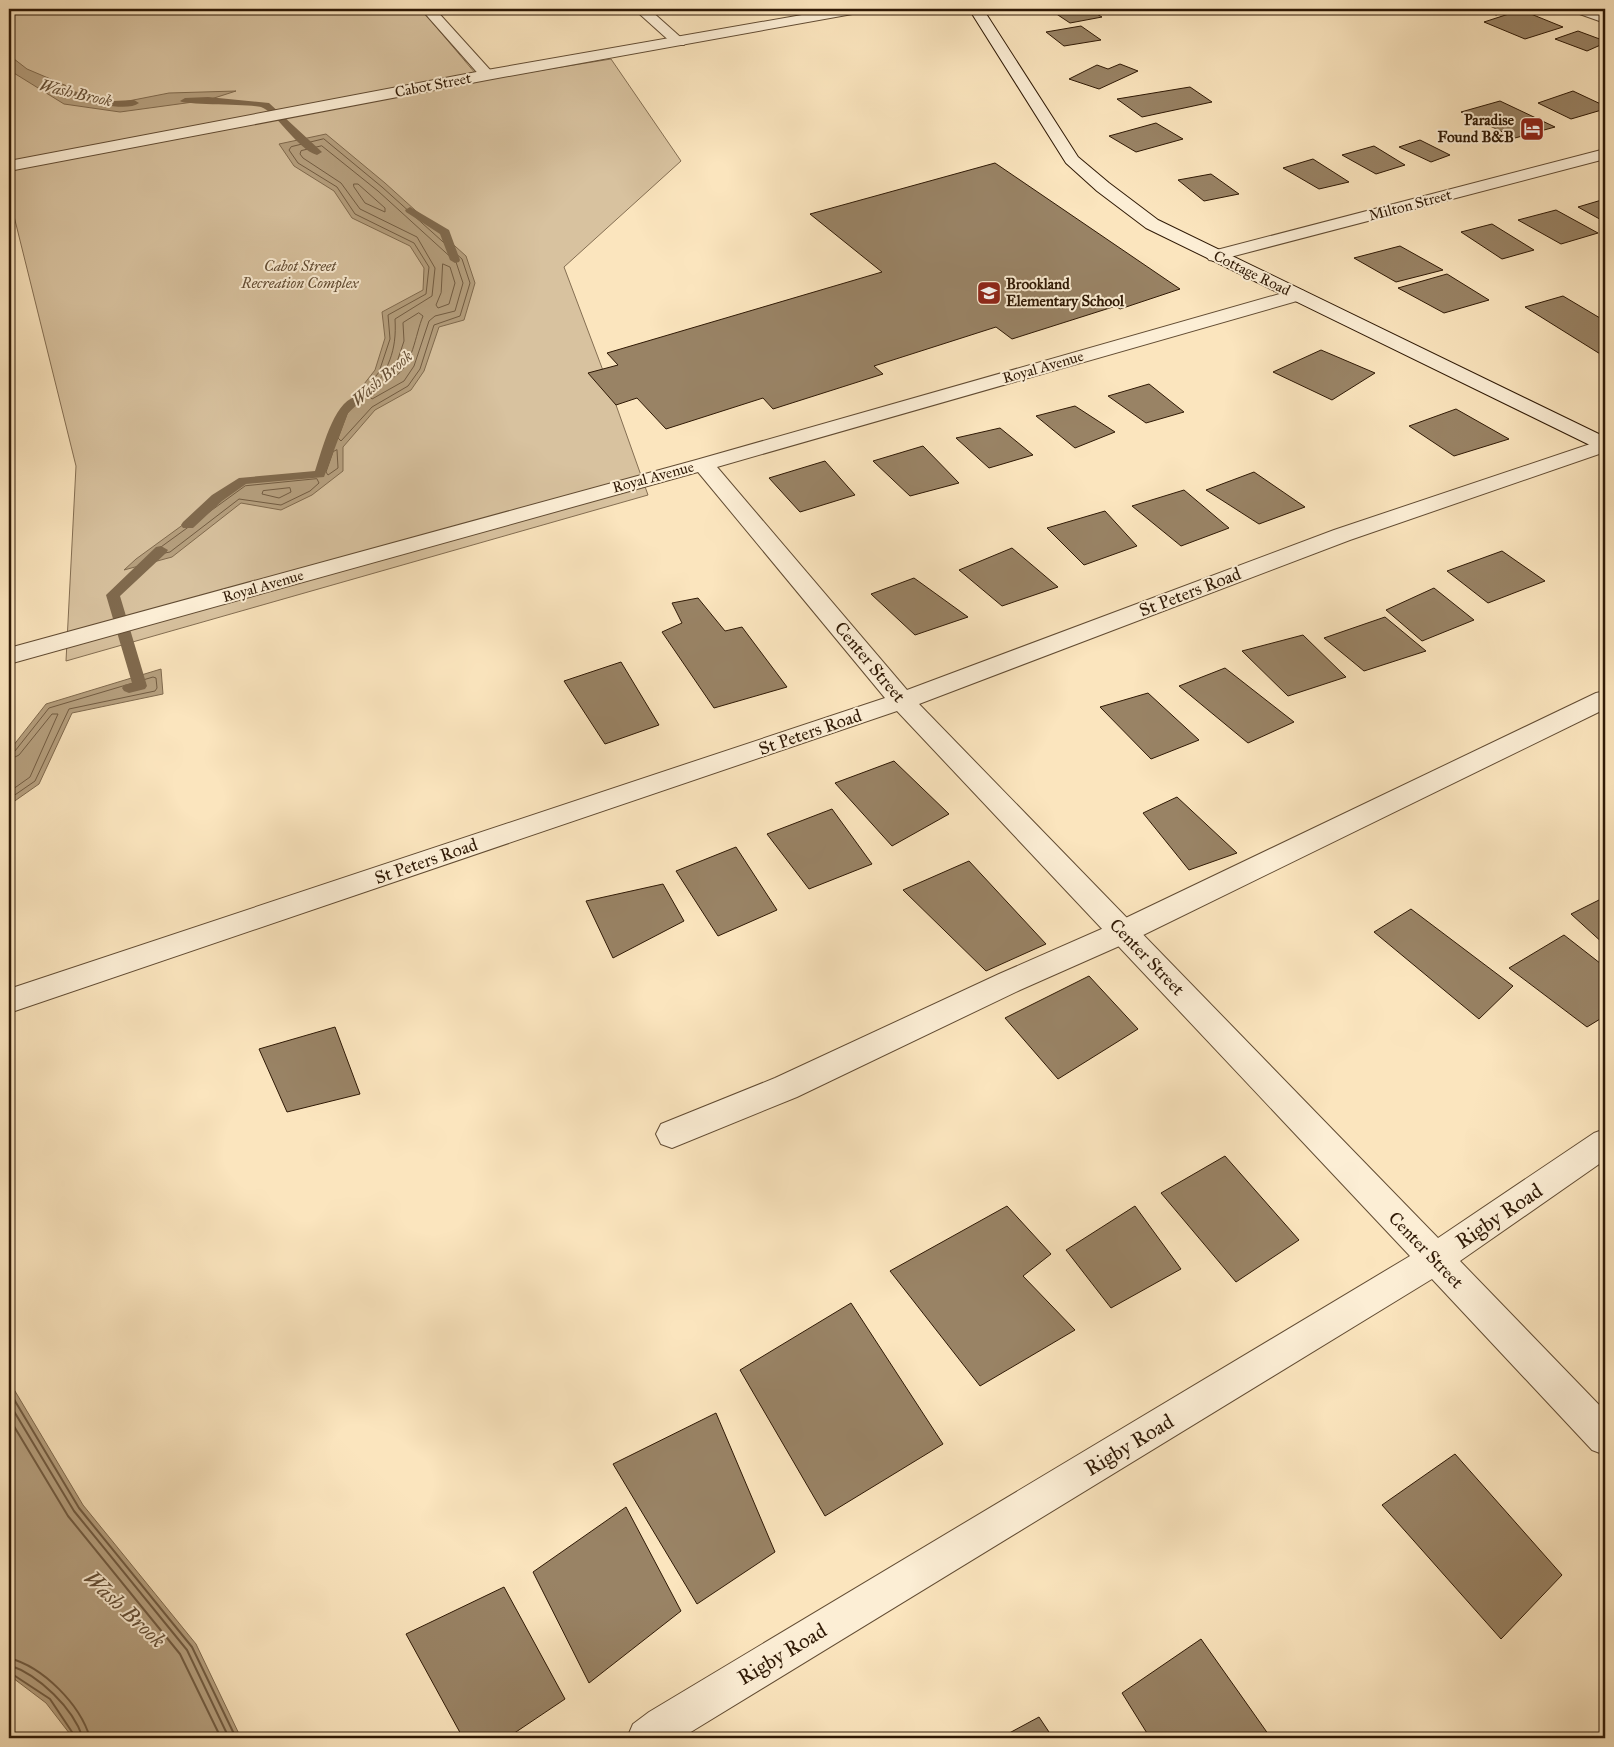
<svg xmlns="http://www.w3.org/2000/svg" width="1614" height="1747" viewBox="0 0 1614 1747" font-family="'IM FELL Great Primer',serif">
	<rect width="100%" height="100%" fill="#fbe5be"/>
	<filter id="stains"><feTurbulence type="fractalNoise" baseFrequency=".004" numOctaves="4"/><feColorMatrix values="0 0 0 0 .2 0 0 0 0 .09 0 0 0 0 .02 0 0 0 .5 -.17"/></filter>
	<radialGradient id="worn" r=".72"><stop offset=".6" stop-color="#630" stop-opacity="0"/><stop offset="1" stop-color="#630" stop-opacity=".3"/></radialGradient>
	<path fill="#d8c29f" stroke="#846e52" d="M9,9H421L481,80L611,59L681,161L564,267L616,405L648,495L66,661L76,466L9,196Z"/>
	<g fill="#b6a07f" stroke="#806a4e">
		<path d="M9,55L27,69L67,86L73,96L113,104L169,93L236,91L208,100L120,112L64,104L9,70Z"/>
		<path d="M326,134L385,183L466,256L475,283L464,320L439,327L424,371L411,390L375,410L343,447V471L312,495L281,510L241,503L172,557L124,570L136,559L243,481L320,474L343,411L375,370L385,338L382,312L423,290L424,268L410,246L352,218L334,191L294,166L279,144Z"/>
		<path d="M161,669L163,694L72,713L39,784L9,805V751L46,704Z"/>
		<path d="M9,1381L83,1505L196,1644L241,1738H73L46,1703L9,1675Z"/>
	</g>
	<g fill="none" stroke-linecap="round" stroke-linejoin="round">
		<g stroke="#725c42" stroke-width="1">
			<path d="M324,139L382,187L462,259L470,283L460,316L434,325L420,369L408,386L372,407L341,441L338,438L347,414L379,372L390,339L388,315L426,294L429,267L414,243L355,214L337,187L298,163L289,150L291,147Z"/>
			<path d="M322,146L378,191L456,262L463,283L455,311L435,316L429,321L414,366L404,381L372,399L369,396C388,369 397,352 395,319L432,296L435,268L417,237L360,209L341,183L303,158L300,154L301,151Z"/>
			<path d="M354,184H358L385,208V212L365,203L354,187Z"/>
			<path d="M443,264L450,267L455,283L449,304L438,308L436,305L441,293Z"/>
			<path d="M419,313L423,316C415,335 413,366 394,377L393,374L404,341L403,323Z"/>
			<path d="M337,450L338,468L328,475L326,472L333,452Z"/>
			<path d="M317,479L319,483L310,491L281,505L239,499L170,552L154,555V552L245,486Z"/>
			<path d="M290,488L291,492L279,498L262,494L263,491Z"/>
			<path d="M9,753L15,751L49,708L153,677L156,678L157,688L155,691L69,709L35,781L9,799"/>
			<path d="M9,760L19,755L52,714H58L30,777L9,792"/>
		</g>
		<g stroke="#725c42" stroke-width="2">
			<path d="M9,1391L79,1508L192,1647L236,1738"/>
			<path d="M9,1403L74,1511L187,1650L229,1738"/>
			<path d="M9,1418L68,1516L180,1654L221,1738"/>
			<path d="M9,1658C43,1667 80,1704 90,1738"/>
			<path d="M9,1665C39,1675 73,1708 83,1738"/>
			<path d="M9,1672L50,1699L76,1738"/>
		</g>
		<g fill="#806a4e" fill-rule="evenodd">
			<path d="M50,85L113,101L134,100L139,103C123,115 66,95 47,90V86Z"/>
			<path d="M208,97L269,103L322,152L317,155C297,149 275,111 261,107C248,104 185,105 180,101L185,98Z"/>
			<path d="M410,207L449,230L460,260L459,262L455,263L450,260L440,234L406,212L405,210Z"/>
			<path d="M355,397L361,401L348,413L324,477L246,484L222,501L193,528H183L181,525L183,522L212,495L239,478L315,471C322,451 333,403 355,397Z"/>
			<path d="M161,546L168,550L166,553L120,596L147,686L145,689L129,693L124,691L122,688L124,685L132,683L106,595L156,547Z"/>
		</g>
	</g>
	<g fill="#998365" stroke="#2f1905">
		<path d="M1049,9H1088L1102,17L1070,23Z"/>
		<path d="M1482,9H1515L1496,15Z"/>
		<path d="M1521,10L1563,27L1525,39L1484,22Z"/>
		<path d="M1081,26L1101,40L1064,46L1046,32Z"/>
		<path d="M1578,31L1605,41V43L1587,51L1555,39Z"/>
		<path d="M1120,64L1138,71L1099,89L1069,79L1097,65L1108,69Z"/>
		<path d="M1190,87L1212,102L1142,117L1117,99Z"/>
		<path d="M1573,91L1605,106V109L1571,119L1538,103Z"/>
		<path d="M1500,101L1555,127L1515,138L1461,112Z"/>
		<path d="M1156,123L1183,139L1136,152L1109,136Z"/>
		<path d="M1420,140L1450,155L1431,162L1399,147Z"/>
		<path d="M1374,146L1405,165L1376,174L1342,155Z"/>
		<path d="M1313,159L1349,182L1319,189L1283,168Z"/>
		<path d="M995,163L1180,289L1120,309L1116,306L1012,339L996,327L874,366L883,374L773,409L763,398L666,429L637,398L616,405L588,373L618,365L607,353L882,272L810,214Z"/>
		<path d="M1211,174L1239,194L1204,201L1178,180Z"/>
		<path d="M1605,199V222L1578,207Z"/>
		<path d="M1556,210L1598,233L1561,244L1518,220Z"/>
		<path d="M1492,224L1534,250L1502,259L1461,232Z"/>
		<path d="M1400,246L1443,270L1396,282L1354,258Z"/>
		<path d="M1447,274L1489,300L1444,313L1398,288Z"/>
		<path d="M1563,296L1605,321V357L1525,307Z"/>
		<path d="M1321,350L1375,373L1332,400L1273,372Z"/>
		<path d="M1149,384L1184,412L1146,423L1108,396Z"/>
		<path d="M1075,406L1115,432L1075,448L1036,416Z"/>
		<path d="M1456,409L1509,439L1454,456L1409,426Z"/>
		<path d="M1000,428L1033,455L989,468L956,438Z"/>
		<path d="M923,446L959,483L910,496L873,461Z"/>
		<path d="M825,461L855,495L800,512L769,478Z"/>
		<path d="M1254,472L1305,507L1259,524L1206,490Z"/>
		<path d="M1184,490L1229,528L1181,546L1132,506Z"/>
		<path d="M1105,511L1137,546L1084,565L1047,528Z"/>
		<path d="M1012,548L1058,587L1002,606L959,570Z"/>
		<path d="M1502,551L1545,581L1488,603L1447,571Z"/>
		<path d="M914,578L968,617L915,635L871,594Z"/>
		<path d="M1434,588L1474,620L1422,641L1386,610Z"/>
		<path d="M698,598L725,631L742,627L787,687L714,708L662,632L682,623L672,603Z"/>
		<path d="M1385,617L1426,651L1364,671L1324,638Z"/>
		<path d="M1303,635L1346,677L1288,696L1242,651Z"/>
		<path d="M621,662L659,725L605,744L564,681Z"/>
		<path d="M1225,668L1294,722L1248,743L1179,686Z"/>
		<path d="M1148,693L1199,740L1151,759L1100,707Z"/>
		<path d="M894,761L949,814L892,846L835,783Z"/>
		<path d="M1177,797L1237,853L1189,870L1143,813Z"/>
		<path d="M832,809L872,864L809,889L767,834Z"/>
		<path d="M736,847L777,910L718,936L676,871Z"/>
		<path d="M969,861L1046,944L986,971L903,890Z"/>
		<path d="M663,884L684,921L613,958L586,901Z"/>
		<path d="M1605,897V945L1571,914Z"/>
		<path d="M1411,909L1513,986L1479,1019L1374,932Z"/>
		<path d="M1564,935L1605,967V1016L1587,1027L1509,968Z"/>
		<path d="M1089,976L1138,1029L1058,1079L1005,1018Z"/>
		<path d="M335,1027L360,1094L287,1112L259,1049Z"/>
		<path d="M1225,1156L1299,1240L1236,1282L1161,1193Z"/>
		<path d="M1007,1206L1051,1254L1023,1276L1075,1330L980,1386L890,1271Z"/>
		<path d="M1135,1206L1181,1269L1111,1308L1066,1250Z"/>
		<path d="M851,1303L943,1444L825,1516L740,1370Z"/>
		<path d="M716,1413L775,1552L697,1604L613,1464Z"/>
		<path d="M1455,1454L1562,1575L1501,1639L1382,1505Z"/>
		<path d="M626,1507L681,1611L589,1683L533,1572Z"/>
		<path d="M504,1587L565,1699L507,1738H463L406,1634Z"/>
		<path d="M1201,1639L1271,1738H1150L1122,1693Z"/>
		<path d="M1039,1717L1053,1738H1000Z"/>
	</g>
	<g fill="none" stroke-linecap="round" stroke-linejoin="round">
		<defs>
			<g id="service">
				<path d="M421,9H435L492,72L495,75L492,78H482Z"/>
				<path d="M634,9H649L686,42L684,45H674Z"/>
				<path d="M1605,691V709L1133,940L1020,990L797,1097L672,1148L661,1144L656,1134L661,1124L775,1078L999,974L1113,924L1596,693Z"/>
			</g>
			<g id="minor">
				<path d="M1572,9H1591L1605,14V23L1574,12Z"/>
				<path d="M1605,149V159L1215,261L1209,260L1206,256L1209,252Z"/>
				<path d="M1297,289L1304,291L1306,295L1304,299L717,467L907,690L1334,530L1605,439V452L1350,540L919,704L1438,1238L1594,1133L1605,1129V1160L1460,1261L1605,1411V1455L1592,1450L1432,1279L681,1738H627L633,1724L649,1712L1410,1256L897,711L9,1013V989L885,698L698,472L9,664V648L696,460Z"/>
			</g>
			<path id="tertiary" d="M836,9H865L858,13L487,80L9,171V161L487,70Z"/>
			<path id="secondary" d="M969,9H983L1078,157L1109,183L1158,220L1605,437V451L1598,449L1146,228L1097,191L1066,163Z"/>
		</defs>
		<use href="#service" stroke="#624c33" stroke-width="2"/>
		<use href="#minor" stroke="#624c33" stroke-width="2"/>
		<use href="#tertiary" stroke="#624c33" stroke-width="2"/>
		<use href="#secondary" stroke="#2f1905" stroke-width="2"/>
		<use href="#service" fill="#fceed5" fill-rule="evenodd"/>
		<use href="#minor" fill="#fceed5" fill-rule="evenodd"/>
		<use href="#tertiary" fill="#fceed5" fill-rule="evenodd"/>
		<use href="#secondary" fill="#fceed5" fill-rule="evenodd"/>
	</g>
	<defs>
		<symbol id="hotel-square" viewBox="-11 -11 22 22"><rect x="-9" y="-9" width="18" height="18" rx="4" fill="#8f2418" stroke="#fceed5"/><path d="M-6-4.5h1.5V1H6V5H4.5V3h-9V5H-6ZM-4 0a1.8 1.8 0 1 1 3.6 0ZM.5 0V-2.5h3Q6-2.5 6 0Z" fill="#fff"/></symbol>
		<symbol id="school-square" viewBox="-11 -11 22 22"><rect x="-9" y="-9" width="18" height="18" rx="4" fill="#8f2418" stroke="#fceed5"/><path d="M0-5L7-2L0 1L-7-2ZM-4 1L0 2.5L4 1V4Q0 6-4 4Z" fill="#fff"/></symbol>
	</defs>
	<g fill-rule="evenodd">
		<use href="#hotel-square" x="1518" y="115" width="28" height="28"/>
		<use href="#school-square" x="975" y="279" width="28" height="28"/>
	</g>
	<g text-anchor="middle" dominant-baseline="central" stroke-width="4" stroke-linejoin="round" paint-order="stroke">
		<g font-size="15" fill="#2f1905" stroke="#fceed5">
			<text transform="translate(433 85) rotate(-11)">Cabot Street</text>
			<text transform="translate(1410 205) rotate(-15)">Milton Street</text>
			<text transform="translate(1252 273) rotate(26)">Cottage Road</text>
			<text transform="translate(1043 367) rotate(-16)">Royal Avenue</text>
			<text transform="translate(653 477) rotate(-15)">Royal Avenue</text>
			<text transform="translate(263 586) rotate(-16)">Royal Avenue</text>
		</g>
		<g font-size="15" font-weight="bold" fill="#2f1905" stroke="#fceed5" text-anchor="end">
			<text x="1514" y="120">Paradise<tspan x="1514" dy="17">Found B&amp;B</tspan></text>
			<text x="1006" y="284" text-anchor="start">Brookland<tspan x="1006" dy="17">Elementary School</tspan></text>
		</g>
		<g font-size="15" font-style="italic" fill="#624c33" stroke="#fceed5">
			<text x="300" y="266">Cabot Street<tspan x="300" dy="17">Recreation Complex</tspan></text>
		</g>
		<g font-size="16" font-style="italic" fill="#654f36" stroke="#fceed5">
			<text transform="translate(76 93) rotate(13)">Wash Brook</text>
			<text transform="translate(382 378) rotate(-41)">Wash Brook</text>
		</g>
		<g font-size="18" fill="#2f1905" stroke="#fceed5">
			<text transform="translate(1190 592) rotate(-21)">St Peters Road</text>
			<text transform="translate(870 662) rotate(50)">Center Street</text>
			<text transform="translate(810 732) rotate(-19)">St Peters Road</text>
			<text transform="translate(426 861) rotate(-19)">St Peters Road</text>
			<text transform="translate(1147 957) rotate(46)">Center Street</text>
			<text transform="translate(1426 1250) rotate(46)">Center Street</text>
		</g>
		<g font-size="21" fill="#2f1905" stroke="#fceed5">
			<text transform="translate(1499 1216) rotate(-34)">Rigby Road</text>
			<text transform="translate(1129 1445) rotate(-31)">Rigby Road</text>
			<text transform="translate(782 1654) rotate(-31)">Rigby Road</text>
		</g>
		<g font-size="22" font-style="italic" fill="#654f36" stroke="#fceed5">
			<text transform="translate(125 1609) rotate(43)">Wash Brook</text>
		</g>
	</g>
	<rect width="1614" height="1747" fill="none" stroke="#fbe5be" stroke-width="30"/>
	<rect x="10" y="10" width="1594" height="1727" fill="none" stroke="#2f1905" stroke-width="2.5"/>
	<rect x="15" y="15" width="1584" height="1717" fill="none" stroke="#2f1905"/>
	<rect width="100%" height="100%" filter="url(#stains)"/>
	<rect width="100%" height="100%" fill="url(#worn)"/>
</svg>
